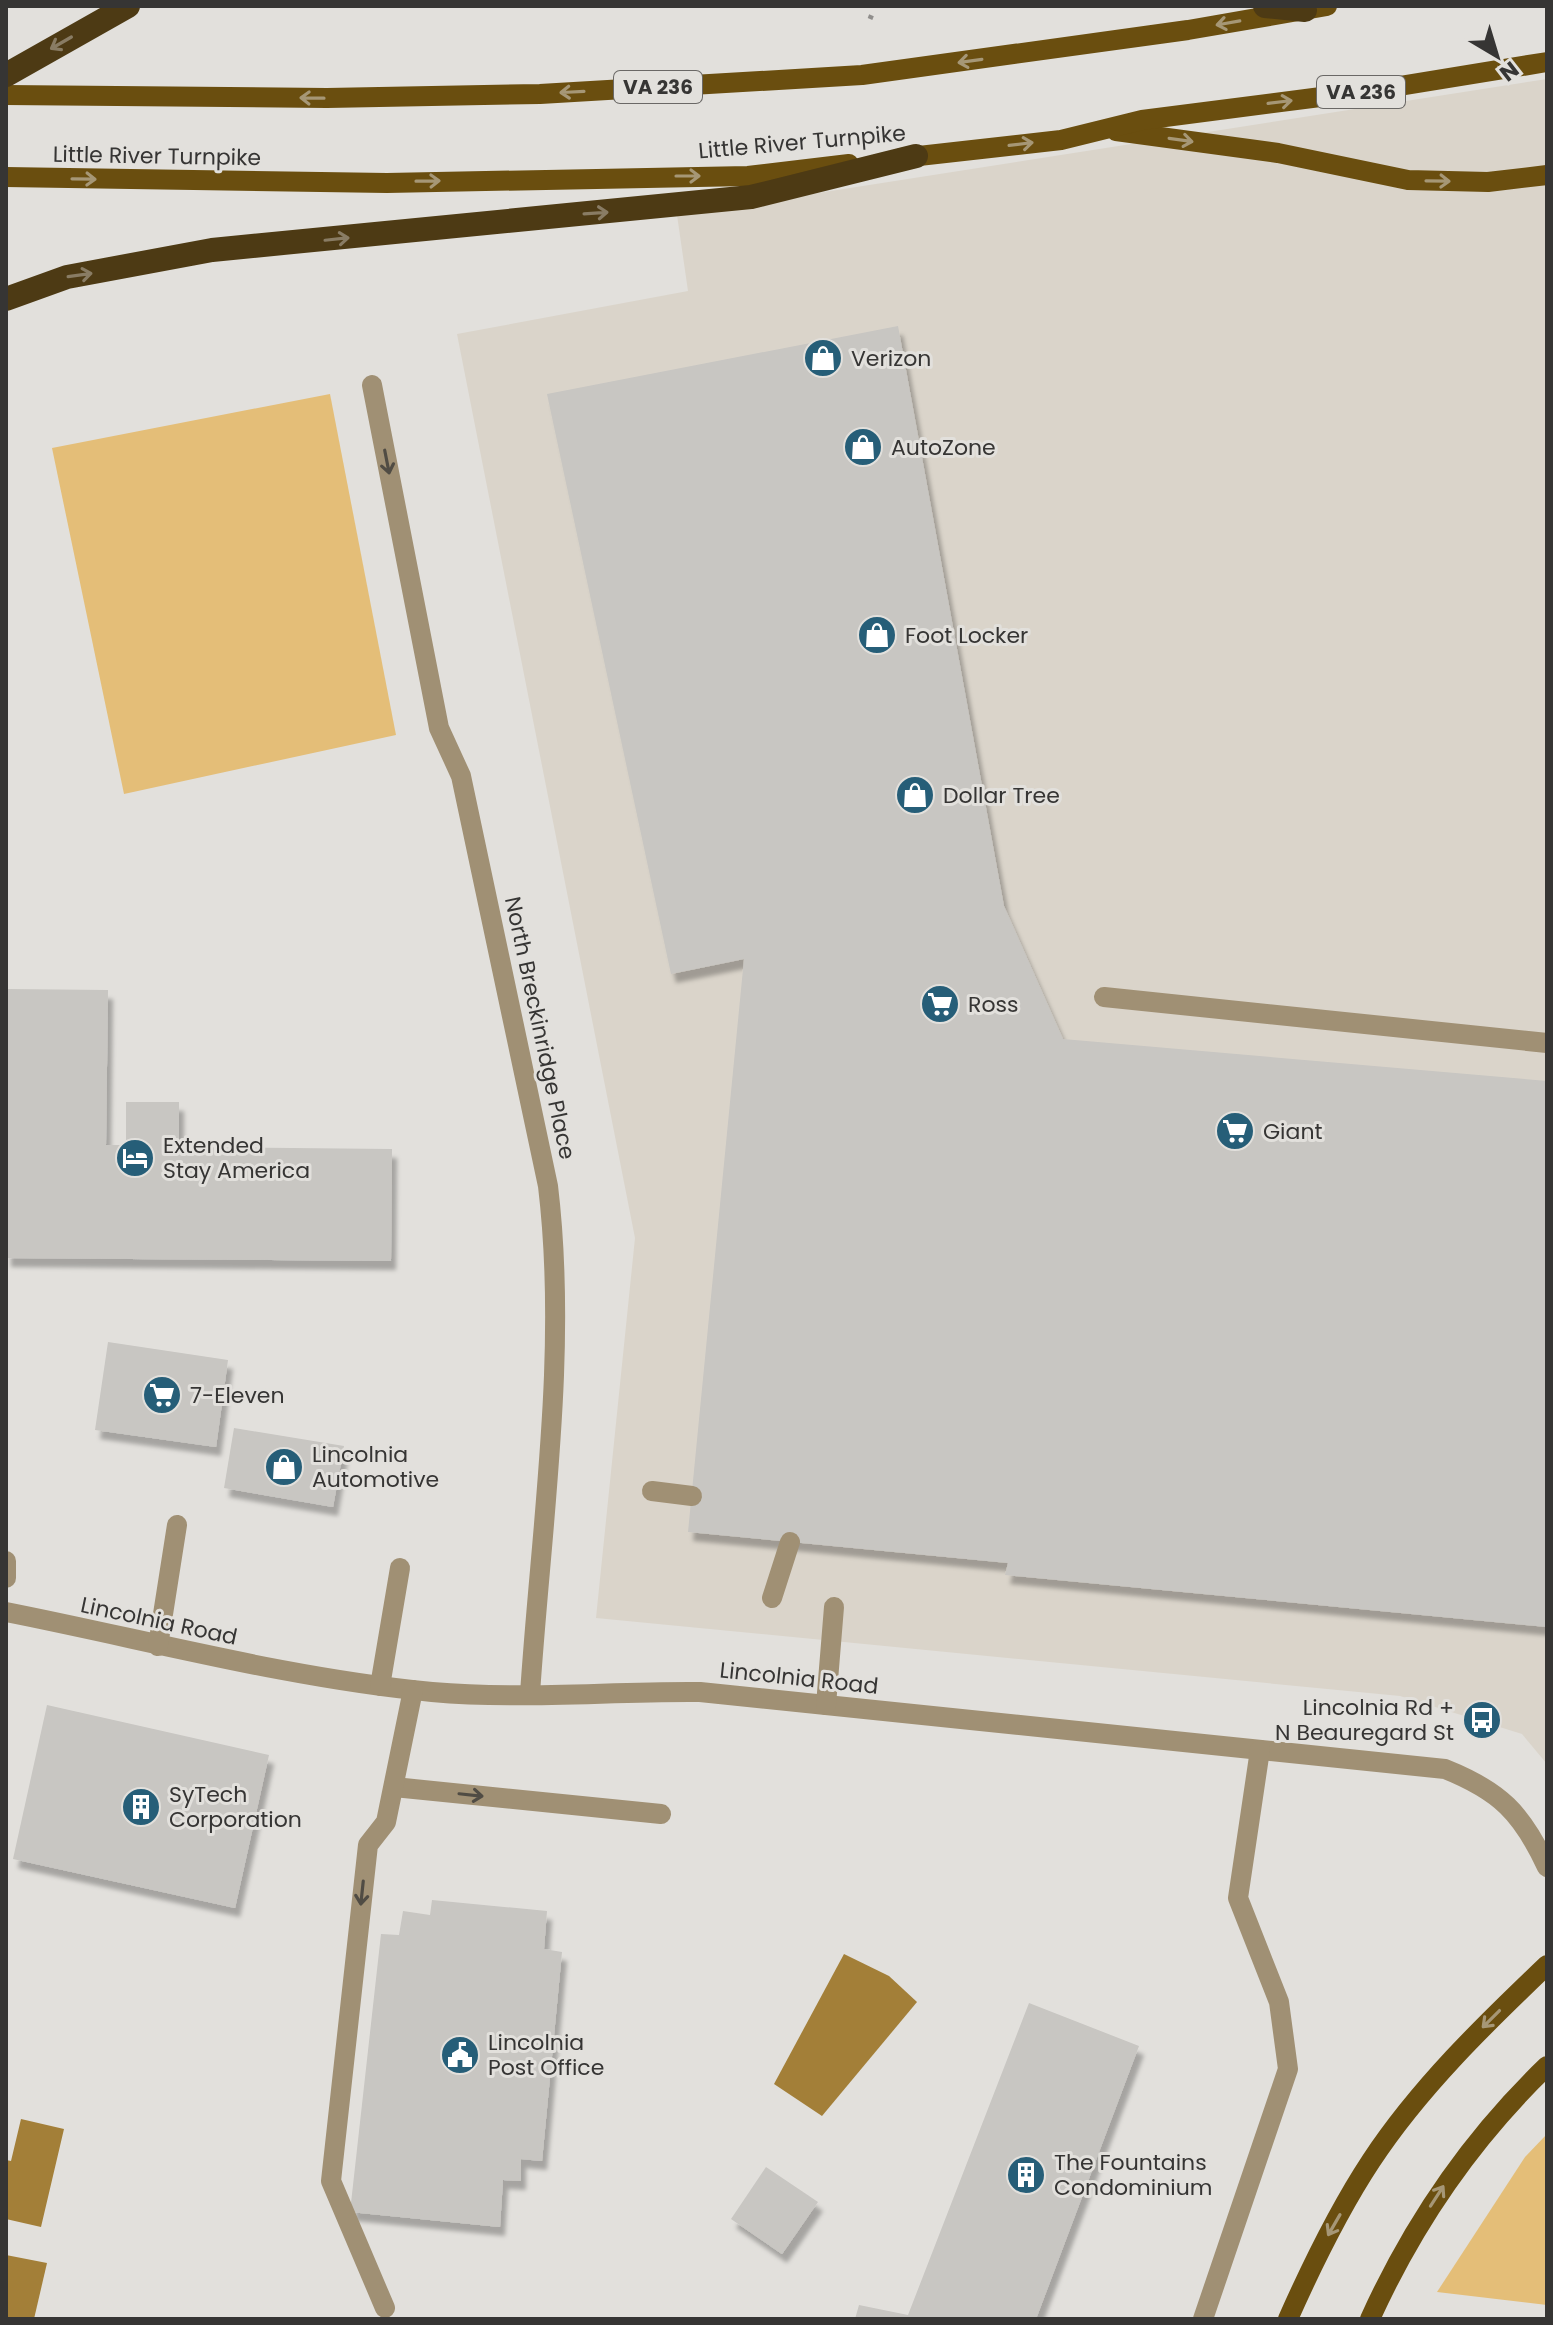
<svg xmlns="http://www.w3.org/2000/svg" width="1553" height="2325" viewBox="0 0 1553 2325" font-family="Poppins,sans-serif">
	<defs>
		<filter id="shadow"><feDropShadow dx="5" dy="9" stdDeviation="2" flood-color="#0004"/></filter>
	</defs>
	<rect width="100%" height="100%" fill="#e2e0dc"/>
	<path fill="#dad4ca" d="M1547,79V1764L1522,1734L1400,1696L596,1618L635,1238L457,334L688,291L677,215Z"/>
	<g fill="#e4be78">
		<path d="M330,394L396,735L124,794L52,448Z"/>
		<path d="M1547,2134V2305L1437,2292L1525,2157Z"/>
	</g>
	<g fill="#a37f38">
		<path d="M844,1954L889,1976L917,2002L822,2116L774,2084Z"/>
		<path d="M21,2119L64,2129L41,2227L6,2219V2160L11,2161Z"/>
		<path d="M6,2255L47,2263L34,2319H6Z"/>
	</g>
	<g fill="#c8c6c2" filter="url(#shadow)">
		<path d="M898,326L1004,906L1063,1039L1547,1081V1627L1005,1575L1008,1563L688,1532L744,959L671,974L547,394Z"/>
		<path d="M6,989L108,990L106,1145H126V1102H179V1147L392,1149L391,1261L6,1258Z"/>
		<path d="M108,1342L228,1360L216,1447L95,1430Z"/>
		<path d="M234,1428L344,1446L333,1507L224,1488Z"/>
		<path d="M47,1705L269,1755L235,1908L13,1859Z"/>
		<path d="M432,1900L547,1911L544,1949L562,1952L542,2161L521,2159V2181L503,2180L500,2227L350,2212L381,1934L399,1935L403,1911L430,1915Z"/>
		<path d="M1029,2003L1139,2046L1036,2319H855L859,2305L908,2315Z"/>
		<path d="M766,2167L818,2202L782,2254L731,2219Z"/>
	</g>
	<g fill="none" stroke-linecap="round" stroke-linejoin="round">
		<path stroke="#908e8c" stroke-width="5" stroke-dasharray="4 6" stroke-linecap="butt" d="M870,19L872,14"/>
		<g stroke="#a09074" stroke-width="20">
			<path d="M372,385L439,728L461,776L548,1186C568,1352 541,1527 530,1694"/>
			<path d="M1104,997L1547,1043"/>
			<path d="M652,1491L692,1496"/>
			<path d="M6,1561V1578"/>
			<path d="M772,1598L790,1542"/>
			<path d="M6,1612C148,1640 287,1678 432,1692C521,1700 611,1691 700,1692L1445,1769C1500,1791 1522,1813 1547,1867"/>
			<path d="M158,1646L177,1525"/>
			<path d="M380,1686L400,1568"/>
			<path d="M826,1705L834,1607"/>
			<path d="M394,1787L661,1814"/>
			<path d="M385,2308L331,2181L368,1845L386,1822L413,1690"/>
			<path d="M1203,2319L1288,2069L1279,2002L1238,1898L1260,1750"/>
		</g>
		<g stroke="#6a4e0f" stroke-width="20">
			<path d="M6,95L327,98L540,94L862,75L1188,30L1327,6"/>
			<path d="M1116,131L1278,153L1408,180L1488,182L1547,175"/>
			<path d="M901,158L1061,140L1142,120L1375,90L1547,62"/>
			<path d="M6,177L387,183L748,176L849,164"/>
			<path d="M1288,2319C1312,2265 1338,2211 1371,2161C1419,2088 1484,2025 1547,1965"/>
			<path d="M1370,2319C1413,2224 1472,2138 1547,2066"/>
		</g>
		<g stroke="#4d3a14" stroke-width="24">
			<path d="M1265,6L1305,10"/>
			<path d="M6,75L128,6"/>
			<path d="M6,299L67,277L212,250L751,197L916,156"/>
		</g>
	</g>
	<defs><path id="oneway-shaft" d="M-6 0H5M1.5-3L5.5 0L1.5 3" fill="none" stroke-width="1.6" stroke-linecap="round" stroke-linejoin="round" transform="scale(2)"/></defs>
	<g stroke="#a69776">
		<use href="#oneway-shaft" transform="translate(1228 23) rotate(170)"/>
		<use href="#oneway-shaft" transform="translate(970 61) rotate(172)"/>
		<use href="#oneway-shaft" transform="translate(572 92) rotate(177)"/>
		<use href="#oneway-shaft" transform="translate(312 98) rotate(-179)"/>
		<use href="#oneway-shaft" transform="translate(1280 102) rotate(-7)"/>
		<use href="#oneway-shaft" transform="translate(1181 140) rotate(8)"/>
		<use href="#oneway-shaft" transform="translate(1021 144) rotate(-7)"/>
		<use href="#oneway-shaft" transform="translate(688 176)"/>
		<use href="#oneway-shaft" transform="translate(84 179) rotate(1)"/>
		<use href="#oneway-shaft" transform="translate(428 181) rotate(-1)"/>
		<use href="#oneway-shaft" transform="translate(1438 181) rotate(1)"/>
		<use href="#oneway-shaft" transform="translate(1491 2019) rotate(135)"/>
		<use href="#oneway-shaft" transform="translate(1437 2196) rotate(-57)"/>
		<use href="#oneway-shaft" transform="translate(1334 2225) rotate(120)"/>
	</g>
	<g stroke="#897c64">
		<use href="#oneway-shaft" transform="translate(61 43) rotate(150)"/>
		<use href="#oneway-shaft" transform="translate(596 213) rotate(-4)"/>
		<use href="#oneway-shaft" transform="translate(337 239) rotate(-6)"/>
		<use href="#oneway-shaft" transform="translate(80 275) rotate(-8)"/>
	</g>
	<g stroke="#504c44">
		<use href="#oneway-shaft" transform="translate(387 462) rotate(79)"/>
		<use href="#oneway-shaft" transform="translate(471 1795) rotate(6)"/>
		<use href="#oneway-shaft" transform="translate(362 1893) rotate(96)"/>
	</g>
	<defs>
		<symbol id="shop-disc" viewBox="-11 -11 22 22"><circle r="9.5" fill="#265e78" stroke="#e2e0dc"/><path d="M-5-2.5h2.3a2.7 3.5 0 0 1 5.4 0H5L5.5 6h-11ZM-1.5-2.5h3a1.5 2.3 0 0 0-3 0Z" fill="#fff"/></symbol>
		<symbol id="supermarket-disc" viewBox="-11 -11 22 22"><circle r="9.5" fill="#265e78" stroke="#e2e0dc"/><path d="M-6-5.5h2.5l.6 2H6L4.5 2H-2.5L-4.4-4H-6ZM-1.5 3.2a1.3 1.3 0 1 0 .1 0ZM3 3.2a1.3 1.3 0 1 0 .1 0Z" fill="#fff"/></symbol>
		<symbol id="hotel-disc" viewBox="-11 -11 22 22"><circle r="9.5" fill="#265e78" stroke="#e2e0dc"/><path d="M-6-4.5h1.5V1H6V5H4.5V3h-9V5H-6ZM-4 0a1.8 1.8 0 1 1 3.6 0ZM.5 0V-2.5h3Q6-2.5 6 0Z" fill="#fff"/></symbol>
		<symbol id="bus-disc" viewBox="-11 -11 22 22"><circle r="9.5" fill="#265e78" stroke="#e2e0dc"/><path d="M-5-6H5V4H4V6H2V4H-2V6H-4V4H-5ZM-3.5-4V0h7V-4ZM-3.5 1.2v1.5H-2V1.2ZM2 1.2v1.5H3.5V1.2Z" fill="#fff"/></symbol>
		<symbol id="building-disc" viewBox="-11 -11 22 22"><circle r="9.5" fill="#265e78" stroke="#e2e0dc"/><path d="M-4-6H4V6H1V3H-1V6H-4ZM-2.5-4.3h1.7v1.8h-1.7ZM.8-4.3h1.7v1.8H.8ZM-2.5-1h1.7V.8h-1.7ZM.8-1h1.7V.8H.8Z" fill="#fff"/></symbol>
		<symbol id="civic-disc" viewBox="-11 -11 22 22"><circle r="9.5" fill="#265e78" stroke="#e2e0dc"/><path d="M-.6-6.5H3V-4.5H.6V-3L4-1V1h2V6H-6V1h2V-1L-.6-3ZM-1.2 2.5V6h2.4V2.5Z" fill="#fff"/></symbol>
	</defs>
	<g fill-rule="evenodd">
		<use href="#shop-disc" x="801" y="336" width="44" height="44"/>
		<use href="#shop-disc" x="841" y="425" width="44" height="44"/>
		<use href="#shop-disc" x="855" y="613" width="44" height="44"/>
		<use href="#shop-disc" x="893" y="773" width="44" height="44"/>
		<use href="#supermarket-disc" x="918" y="982" width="44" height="44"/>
		<use href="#supermarket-disc" x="1213" y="1109" width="44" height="44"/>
		<use href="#hotel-disc" x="113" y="1136" width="44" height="44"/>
		<use href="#supermarket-disc" x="140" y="1373" width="44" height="44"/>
		<use href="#shop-disc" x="262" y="1445" width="44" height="44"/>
		<use href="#bus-disc" x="1460" y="1698" width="44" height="44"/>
		<use href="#building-disc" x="119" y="1785" width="44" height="44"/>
		<use href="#civic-disc" x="438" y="2033" width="44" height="44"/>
		<use href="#building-disc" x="1004" y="2153" width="44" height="44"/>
	</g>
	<g text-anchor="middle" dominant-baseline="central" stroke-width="6" stroke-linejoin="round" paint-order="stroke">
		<g fill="#e2e0dc" stroke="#6a6866" stroke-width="2">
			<rect x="614" y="71" width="88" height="32" rx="6"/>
			<rect x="1317" y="76" width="88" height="32" rx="6"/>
		</g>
		<g font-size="20" font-weight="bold" fill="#363534">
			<text x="658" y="87">VA 236</text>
			<text x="1361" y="92">VA 236</text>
		</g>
		<g font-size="22" fill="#363534" stroke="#e2e0dc">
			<text transform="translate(802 142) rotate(-5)">Little River Turnpike</text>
			<text transform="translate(157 156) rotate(1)">Little River Turnpike</text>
			<text transform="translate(540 1028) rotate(78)">North Breckinridge Place</text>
			<text transform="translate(159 1621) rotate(12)">Lincolnia Road</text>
			<text transform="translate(799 1678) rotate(6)">Lincolnia Road</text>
		</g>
		<g font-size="22" fill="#363534" stroke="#e2e0dc" text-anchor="start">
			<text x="851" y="358">Verizon</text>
			<text x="891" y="447">AutoZone</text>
			<text x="905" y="635">Foot Locker</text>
			<text x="943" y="795">Dollar Tree</text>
			<text x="968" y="1004">Ross</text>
			<text x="1263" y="1131">Giant</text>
			<text x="163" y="1145">Extended<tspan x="163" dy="25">Stay America</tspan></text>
			<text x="190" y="1395">7-Eleven</text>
			<text x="312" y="1454">Lincolnia<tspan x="312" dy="25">Automotive</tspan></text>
			<text x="1454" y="1707" text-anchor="end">Lincolnia Rd +<tspan x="1454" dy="25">N Beauregard St</tspan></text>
			<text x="169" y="1794">SyTech<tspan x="169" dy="25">Corporation</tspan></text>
			<text x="488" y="2042">Lincolnia<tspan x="488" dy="25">Post Office</tspan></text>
			<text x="1054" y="2162">The Fountains<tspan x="1054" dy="25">Condominium</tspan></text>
		</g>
	</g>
	<rect width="1553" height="2325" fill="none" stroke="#363534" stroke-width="16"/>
	<g transform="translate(1497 56) rotate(142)" stroke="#e2e0dc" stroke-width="6" paint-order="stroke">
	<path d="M0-6L14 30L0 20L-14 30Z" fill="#363534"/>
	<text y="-12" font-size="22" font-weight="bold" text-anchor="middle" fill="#363534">N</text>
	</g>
</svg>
